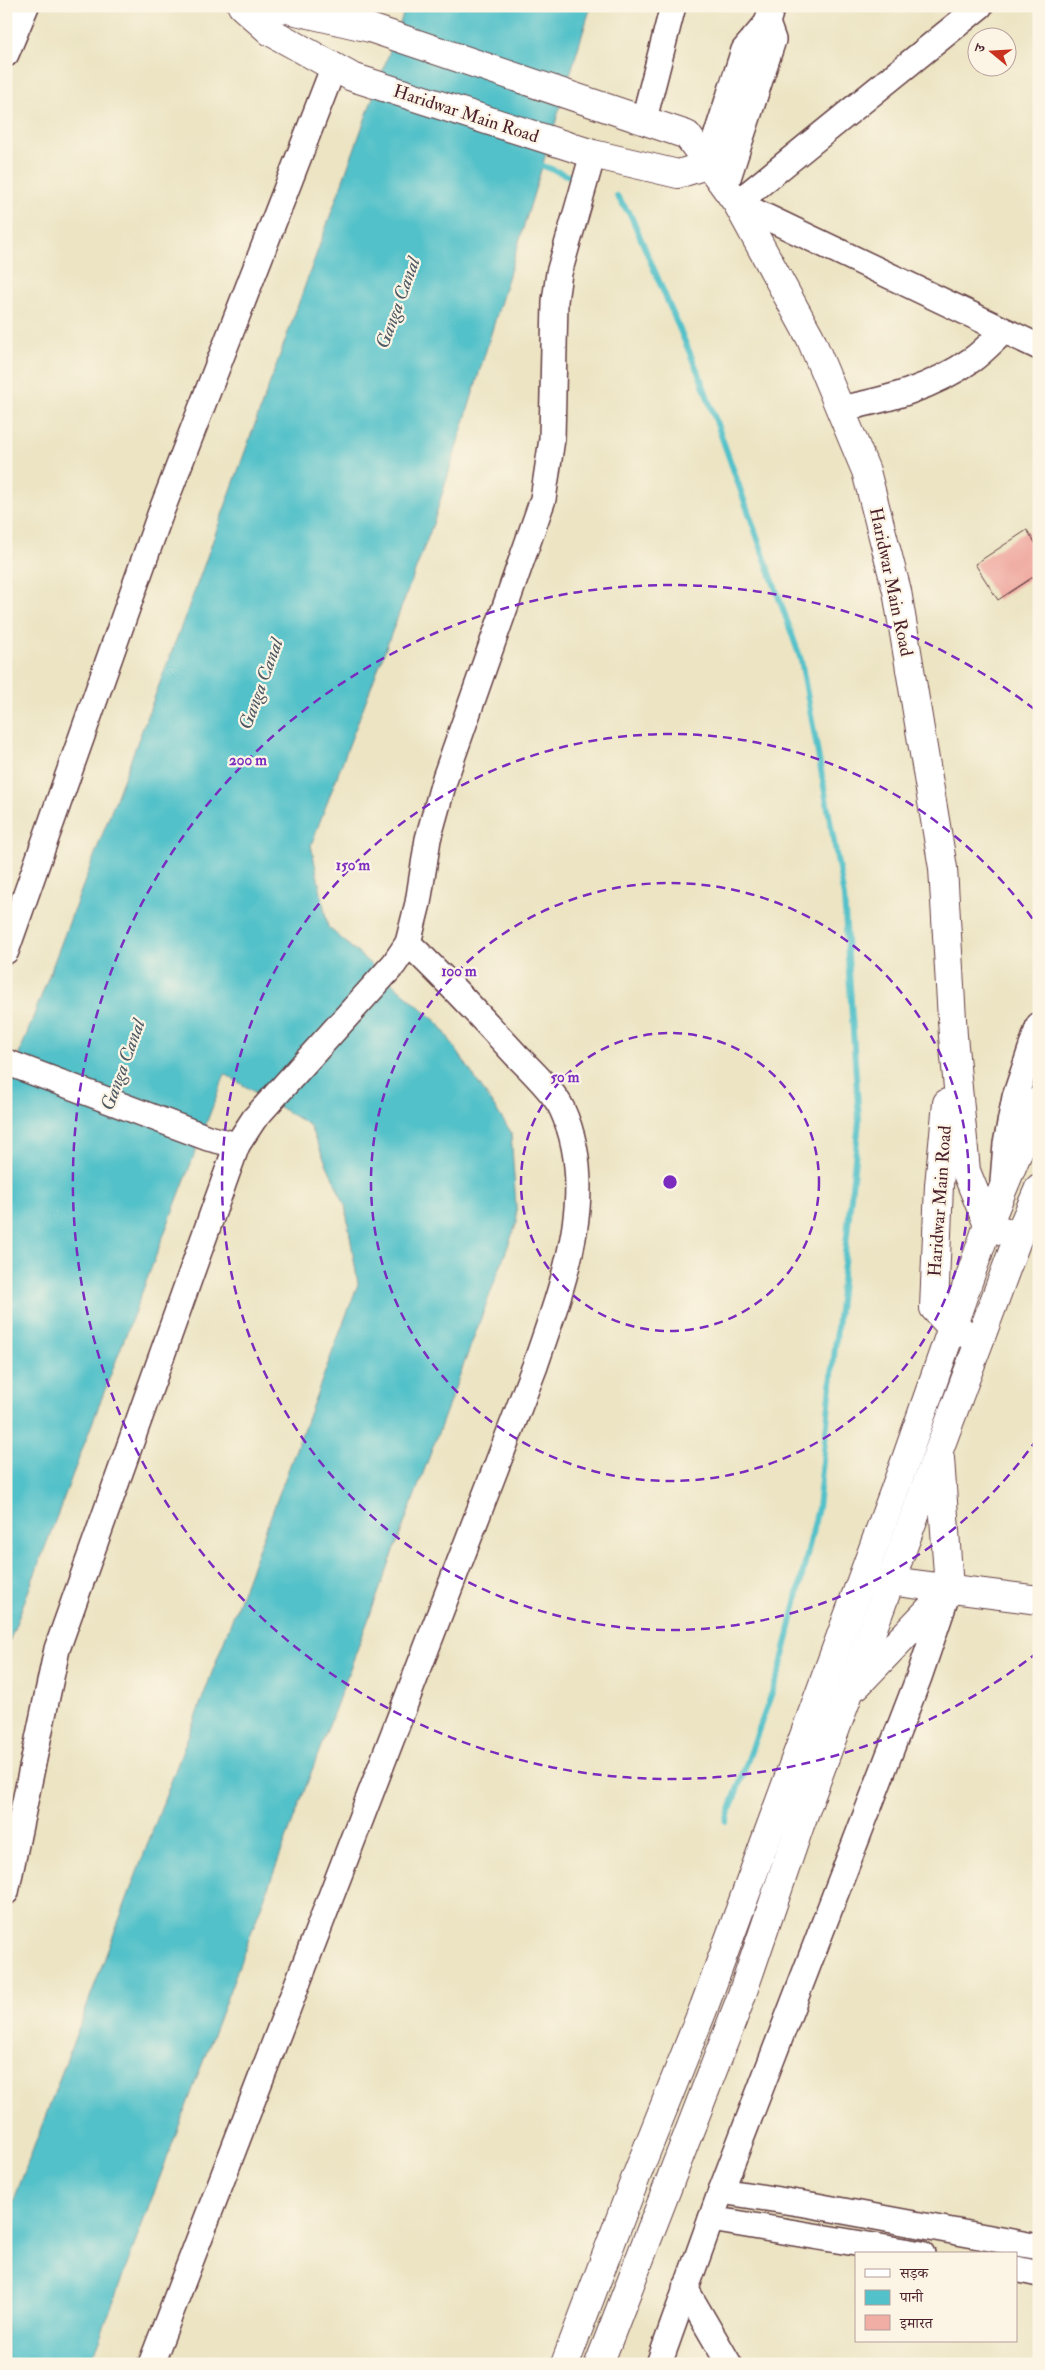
<svg xmlns="http://www.w3.org/2000/svg" width="1045" height="2370" viewBox="0 0 1045 2370" font-family="'IM FELL Double Pica','Noto Serif Devanagari',serif">
	<rect width="100%" height="100%" fill="#fcf5e5"/>
	<filter id="ink" filterUnits="userSpaceOnUse"><feTurbulence type="fractalNoise" baseFrequency=".02" numOctaves="2"/><feDisplacementMap in="SourceGraphic" scale="10" xChannelSelector="R" yChannelSelector="G"/><feConvolveMatrix kernelMatrix="1 2 1 2 8 2 1 2 1" color-interpolation-filters="sRGB"/></filter>
	<filter id="wash" filterUnits="userSpaceOnUse"><feTurbulence type="fractalNoise" baseFrequency=".0096" numOctaves="4" result="noise"/><feDisplacementMap in="SourceGraphic" scale="20" xChannelSelector="R" yChannelSelector="G"/><feGaussianBlur stdDeviation="1.12" result="paint"/><feColorMatrix in="noise" values="0 0 0 0 0 0 0 0 0 0 0 0 0 0 0 0 0 1.4 0 .05"/><feComposite in="paint" operator="in"/></filter>
	<g filter="url(#wash)">
		<rect width="100%" height="100%" fill="#ece4c3"/>
		<path fill="#53c1c9" stroke="#4e707a" d="M406,6H591L433,524L311,845L328,927L439,1024L511,1132L517,1222L90,2364H6V2221L358,1284L345,1205L309,1125L225,1074L6,1650V1089L195,590Z"/>
		<g fill="none" stroke-linecap="round" stroke-linejoin="round">
			<g stroke="#53c1c9" stroke-width="6">
				<path d="M536,163L574,178"/>
				<path d="M617,196L631,216L701,379L801,660L844,897L859,1121L818,1508L780,1670L726,1821"/>
			</g>
		</g>
		<g id="blocks">
			<path fill="#f0aea5" d="M1027,530L1039,549V573L998,600L975,564Z"/>
		</g>
	</g>
	<g filter="url(#ink)">
		<use href="#blocks" fill-opacity="0" stroke="#623d42" stroke-width="1"/>
		<g fill="none" stroke-linecap="round" stroke-linejoin="round">
			<defs>
				<g id="minor">
					<path d="M980,6L737,203L1039,347"/>
					<path d="M6,54L26,6"/>
					<path d="M644,119L673,6"/>
					<path d="M707,165L744,50L767,23L772,6"/>
					<path d="M725,187L773,40L767,23"/>
					<path d="M840,409C889,399 930,389 973,359C984,351 994,340 1004,331"/>
					<path d="M6,951L161,512L334,66"/>
					<path d="M6,1062L208,1138L237,1145L254,1119L394,964L408,943"/>
					<path d="M1003,1181L1006,1144L1015,1097L1039,1025"/>
					<path d="M6,1892L57,1649L237,1145"/>
					<path d="M721,2191L811,2205L1039,2247"/>
					<path d="M711,2219L922,2254"/>
					<path d="M1016,2269L1039,2274"/>
					<path d="M685,2288L729,2364"/>
					<path d="M151,2364L535,1366C562,1286 600,1192 562,1109C555,1093 529,1068 516,1055C481,1017 446,979 408,943L418,903L428,839L445,778L543,499L552,439L555,301L559,273L593,154"/>
					<path d="M659,2364L721,2191L919,1677L949,1589"/>
				</g>
				<g id="major">
					<path d="M242,6L271,32L352,77L593,154L678,174L707,165"/>
					<path d="M274,6L370,28L687,135L737,203L810,337L866,471L897,591L943,868L953,1036L966,1171L988,1225L1018,1237"/>
					<path d="M947,1103L939,1185L934,1308L952,1328L980,1339"/>
				</g>
				<g id="highway">
					<path d="M874,1579L1039,1600"/>
					<path d="M857,1685L949,1589L940,1458"/>
					<path d="M565,2364L636,2177L704,2007L906,1459L988,1225L1039,1101"/>
					<path d="M599,2364L739,2003L800,1825L1018,1237L1039,1188"/>
				</g>
			</defs>
			<use href="#minor" stroke="#623d42" stroke-width="28"/>
			<use href="#major" stroke="#623d42" stroke-width="30"/>
			<use href="#highway" stroke="#623d42" stroke-width="30"/>
			<use href="#minor" stroke="#fff" stroke-width="25"/>
			<use href="#major" stroke="#fff" stroke-width="28"/>
			<use href="#highway" stroke="#fff" stroke-width="28"/>
		</g>
	</g>
	<g fill="none" stroke="#7b2cbf" stroke-width="2.5" stroke-dasharray="9 6">
		<circle cx="670" cy="1182" r="149"/>
		<circle cx="670" cy="1182" r="299"/>
		<path d="M1037 1439A448 448 0 1 1 1037 925"/>
		<path d="M1038 1652A597 597 0 1 1 1038 712"/>
	</g>
	<g text-anchor="middle" dominant-baseline="central" stroke-width="4.5" stroke-linejoin="round" paint-order="stroke">
		<g font-size="18" fill="#4a1f2b" stroke="#fcf5e5">
			<text transform="translate(466 114) rotate(18)">Haridwar Main Road</text>
			<text transform="translate(891 582) rotate(78)">Haridwar Main Road</text>
			<text transform="translate(940 1201) rotate(-86)">Haridwar Main Road</text>
		</g>
		<g font-size="19" font-style="italic" fill="#4d5862" stroke="#fcf5e5">
			<text transform="translate(398 303) rotate(-70)">Ganga Canal</text>
			<text transform="translate(261 684) rotate(-70)">Ganga Canal</text>
			<text transform="translate(123 1065) rotate(-70)">Ganga Canal</text>
		</g>
	</g>
	<circle cx="670" cy="1182" r="8" fill="#7b2cbf" stroke="#fcf5e5" stroke-width="2.5"/>
	<g font-size="15" text-anchor="middle" font-weight="bold" fill="#7b2cbf" stroke="#fcf5e5" stroke-width="4.5" stroke-linejoin="round" paint-order="stroke">
		<text x="248" y="765">200 m</text>
		<text x="353" y="870">150 m</text>
		<text x="459" y="976">100 m</text>
		<text x="565" y="1082">50 m</text>
	</g>
	<rect width="1045" height="2370" fill="none" stroke="#fcf5e5" stroke-width="25"/>
	<rect x="855" y="2252" width="162" height="90" fill="#fcf5e5" stroke="#b59f9b"/>
	<rect x="865" y="2269" width="25" height="8" fill="#ffffff" stroke="#b59f9b"/>
	<text x="900" y="2278" font-size="15" fill="#4a1f2b">सड़क</text>
	<rect x="865" y="2290" width="25" height="15" fill="#53c1c9" stroke="#b59f9b"/>
	<text x="900" y="2302" font-size="15" fill="#4a1f2b">पानी</text>
	<rect x="865" y="2315" width="25" height="15" fill="#f0aea5" stroke="#b59f9b"/>
	<text x="900" y="2328" font-size="15" fill="#4a1f2b">इमारत</text>
	<g transform="translate(992 52) rotate(288)"><circle r="24" fill="#fcf5e5" stroke="#b59f9b"/>
	<path d="M0-4L9 19L0 12L-9 19Z" fill="#c8321e"/>
	<text y="-8" font-size="14" font-weight="bold" text-anchor="middle" fill="#4a1f2b">उ</text>
	</g>
</svg>
